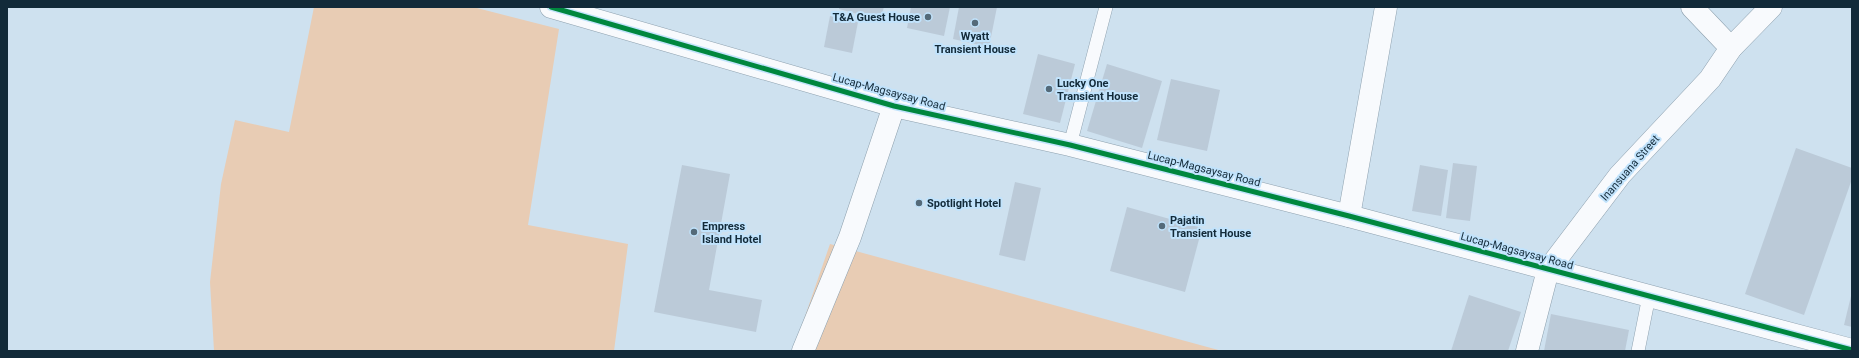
<svg xmlns="http://www.w3.org/2000/svg" width="1859" height="358" viewBox="0 0 1859 358" font-family="Roboto,sans-serif">
	<rect width="100%" height="100%" fill="#cee1ef"/>
	<g fill="#e8ccb4">
		<path d="M314,7H473L559,29L528,225L628,244L614,351H214L210,282L221,184L235,120L289,132Z"/>
		<path d="M830,244L1222,351H793Z"/>
	</g>
	<g fill="#bbcad8">
		<path d="M839,7H884L880,20L839,9Z"/>
		<path d="M911,7H950L944,36L907,28Z"/>
		<path d="M959,7H997L989,47L953,39Z"/>
		<path d="M830,16L858,22L852,53L824,47Z"/>
		<path d="M1038,54L1075,64L1060,123L1023,114Z"/>
		<path d="M1107,64L1162,81L1142,148L1087,131Z"/>
		<path d="M1171,79L1220,90L1207,151L1157,140Z"/>
		<path d="M1796,148L1852,168V179L1804,315L1745,294Z"/>
		<path d="M1453,163L1477,166L1470,221L1446,218Z"/>
		<path d="M682,165L730,174L709,290L762,300L756,332L654,312Z"/>
		<path d="M1420,165L1448,170L1441,216L1412,211Z"/>
		<path d="M1015,182L1041,188L1025,261L999,255Z"/>
		<path d="M1127,207L1202,228L1185,292L1110,271Z"/>
		<path d="M1469,295L1521,312L1508,351H1451Z"/>
		<path d="M1851,296H1852V327L1844,325Z"/>
		<path d="M1551,314L1629,330L1625,351H1544Z"/>
	</g>
	<g fill="none" stroke-linecap="round" stroke-linejoin="round">
		<defs>
			<g id="service">
				<path d="M1070,145L1106,7"/>
				<path d="M1638,351L1649,296"/>
			</g>
			<g id="minor">
				<path d="M1692,7L1731,48"/>
				<path d="M1349,216L1386,7"/>
				<path d="M803,351L850,237L894,106"/>
				<path d="M1527,351L1548,270L1620,175L1710,79L1731,48L1771,7"/>
			</g>
			<path id="tertiary" d="M551,7L894,106L1070,145L1349,216L1852,350"/>
		</defs>
		<use href="#service" stroke="#8da0ae" stroke-width="14"/>
		<use href="#minor" stroke="#8da0ae" stroke-width="23"/>
		<use href="#tertiary" stroke="#8da0ae" stroke-width="23"/>
		<use href="#service" stroke="#f8fafd" stroke-width="13"/>
		<use href="#minor" stroke="#f8fafd" stroke-width="22"/>
		<use href="#tertiary" stroke="#f8fafd" stroke-width="22"/>
		<defs>
			<path id="cycleway" d="M551,7L894,106L1070,145L1349,216L1852,350"/>
		</defs>
		<use href="#cycleway" stroke="#c1e3fc" stroke-width="8"/>
		<use href="#cycleway" stroke="#00873e" stroke-width="5"/>
	</g>
	<g fill="#546a79" stroke="#c1e3fc" stroke-width="1.5">
		<circle cx="928" cy="17" r="4"/>
		<circle cx="975" cy="23" r="4"/>
		<circle cx="1049" cy="89" r="4"/>
		<circle cx="919" cy="203" r="4"/>
		<circle cx="1162" cy="226" r="4"/>
		<circle cx="694" cy="232" r="4"/>
	</g>
	<g text-anchor="middle" dominant-baseline="central" stroke-width="4" stroke-linejoin="round" paint-order="stroke">
		<g font-size="11" font-weight="bold" fill="#122a39" stroke="#c1e3fc" text-anchor="start">
			<text x="920" y="17" text-anchor="end">T&amp;A Guest House</text>
			<text x="975" y="36" text-anchor="middle">Wyatt<tspan x="975" dy="13">Transient House</tspan></text>
			<text x="1057" y="83">Lucky One<tspan x="1057" dy="13">Transient House</tspan></text>
			<text x="927" y="203">Spotlight Hotel</text>
			<text x="1170" y="220">Pajatin<tspan x="1170" dy="13">Transient House</tspan></text>
			<text x="702" y="226">Empress<tspan x="702" dy="13">Island Hotel</tspan></text>
		</g>
		<g font-size="11" fill="#122a39" stroke="#c1e3fc">
			<text transform="translate(889 92) rotate(15)">Lucap-Magsaysay Road</text>
			<text transform="translate(1630 168) rotate(-49)">Inansuana Street</text>
			<text transform="translate(1204 169) rotate(14)">Lucap-Magsaysay Road</text>
			<text transform="translate(1517 251) rotate(15)">Lucap-Magsaysay Road</text>
		</g>
	</g>
	<rect width="1859" height="358" fill="none" stroke="#122a39" stroke-width="16"/>
</svg>
